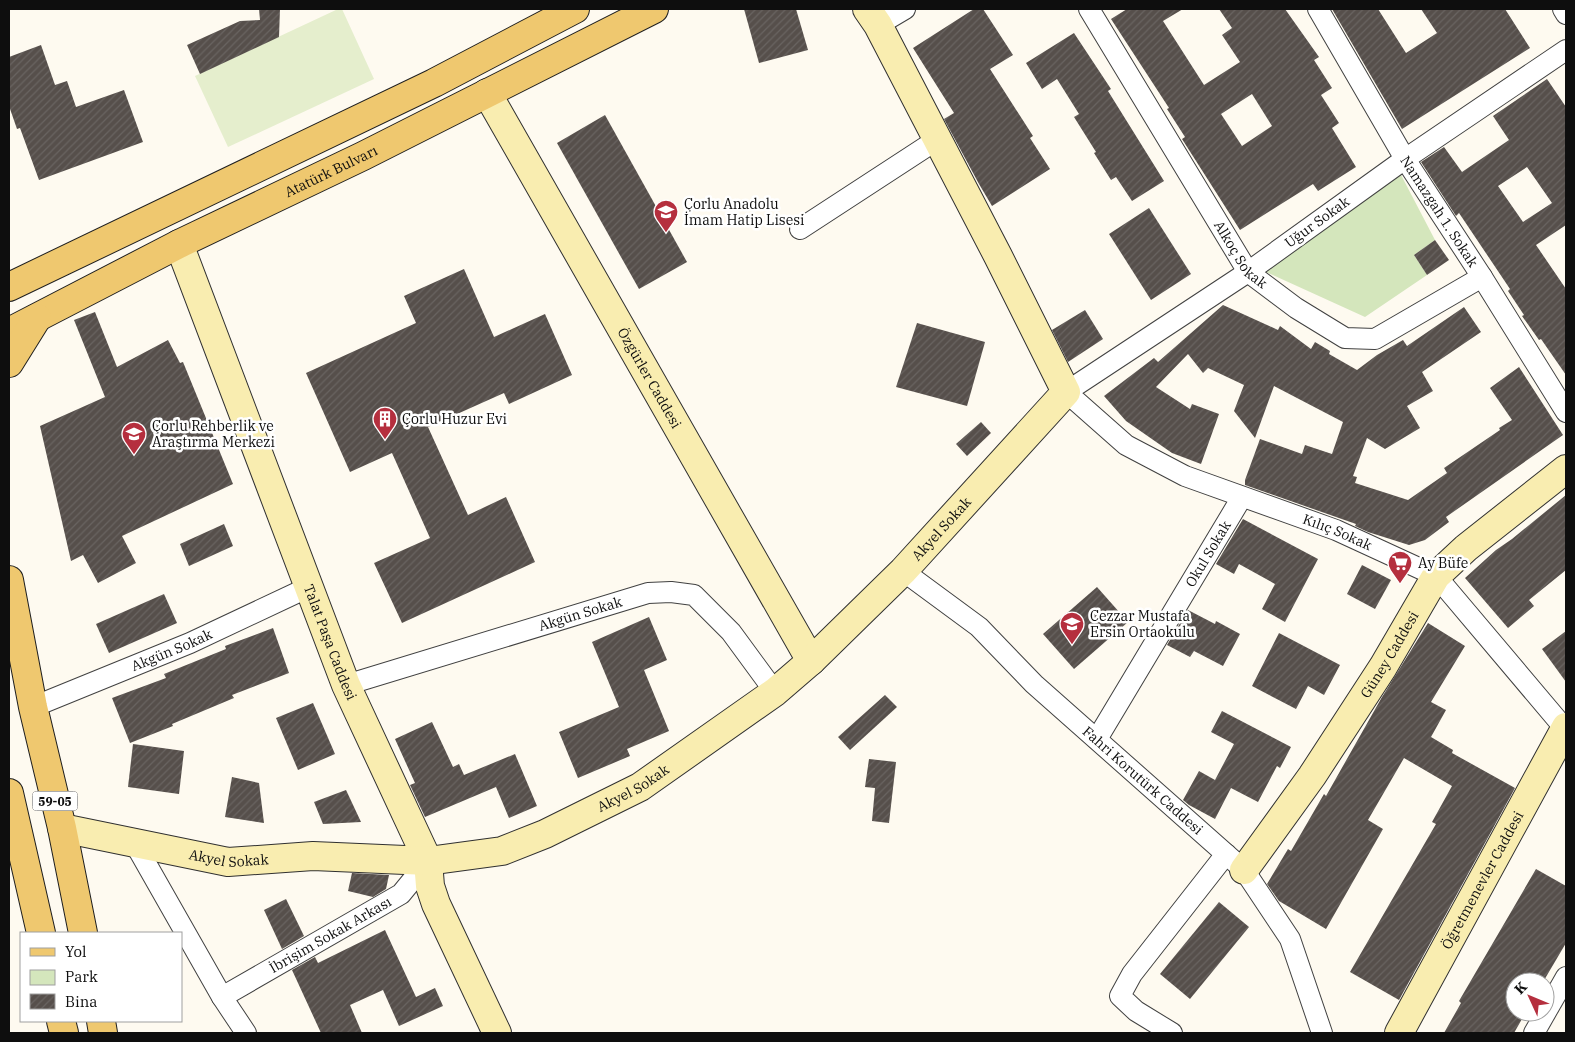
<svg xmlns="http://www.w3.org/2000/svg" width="1575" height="1042" viewBox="0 0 1575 1042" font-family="'IBM Plex Serif',serif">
	<defs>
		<pattern id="building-hatch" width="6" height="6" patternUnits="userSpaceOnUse" patternTransform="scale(1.25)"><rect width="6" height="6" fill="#564f4b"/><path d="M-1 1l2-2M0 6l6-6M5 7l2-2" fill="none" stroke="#696461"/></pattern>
	</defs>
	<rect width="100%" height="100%" fill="#fefaf0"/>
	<path fill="#d4e6bc" d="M1400,173L1435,240L1414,255L1427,275L1365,317L1264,271Z"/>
	<path fill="#e5eecd" d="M338,9H342L374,79L228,147L195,76Z"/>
	<g fill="url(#building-hatch)" fill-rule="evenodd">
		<path d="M259,9H280L279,37L200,74L187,45L240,21L260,20Z"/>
		<path d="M744,9H796L808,50L759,63Z"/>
		<path d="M974,9H983L1013,55L990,69L1033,136L1030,138L1050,169L992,206L979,184L944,119L954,113L913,48Z"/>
		<path d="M1127,9H1183L1163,21L1204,85L1240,62L1222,35L1232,28L1219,9H1285L1319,57L1314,60L1332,88L1321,95L1339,123L1332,128L1356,167L1318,191L1313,184L1240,230L1182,139L1185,137L1167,109L1169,108L1111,19ZM1252,94L1272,126L1242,146L1221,114Z"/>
		<path d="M1332,9H1378L1406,53L1437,33L1421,9H1505L1530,48L1402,129Z"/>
		<path d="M1074,33L1111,89L1108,91L1164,181L1132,201L1116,177L1111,180L1094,153L1096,152L1074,117L1079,114L1057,79L1042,89L1026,63Z"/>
		<path d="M41,45L55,85L67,81L76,107L124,90L143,142L39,180L20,128L17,129L9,106V57Z"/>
		<path d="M1547,79L1566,107V225L1536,245L1566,289V375L1541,339L1539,340L1522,316L1524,315L1508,291L1510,289L1459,213L1456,216L1421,162L1444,147L1462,172L1509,140L1493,116ZM1527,167L1552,203L1523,222L1498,186Z"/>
		<path d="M605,115L687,262L639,289L557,143Z"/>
		<path d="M1149,208L1191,274L1151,300L1109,234Z"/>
		<path d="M1435,240L1449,260L1427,275L1414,255Z"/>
		<path d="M464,269L494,337L545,314L572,375L509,404L504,393L428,427L468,515L506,497L535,562L402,623L374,563L430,538L392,453L350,472L306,373L416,323L404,296Z"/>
		<path d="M1223,305L1278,330L1280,326L1311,349L1315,342L1330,351L1329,354L1357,370L1377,355L1403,340L1407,346L1464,307L1481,332L1422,372L1433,391L1407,406L1420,428L1385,449L1367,438L1353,476L1357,477L1355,483L1408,500L1447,473L1444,468L1500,430L1499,428L1512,420L1490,388L1519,367L1563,435L1446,517L1449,522L1425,540L1409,545L1368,532L1355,526L1356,524L1245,485V480L1260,439L1302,454L1305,445L1332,454L1343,422L1274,386L1255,438L1234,411L1244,385L1208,368L1203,373L1188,354L1156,387L1190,409L1192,404L1219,414L1201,464L1172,453L1126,421L1104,396L1154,358L1158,362Z"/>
		<path d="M1085,310L1103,339L1068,362L1052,330Z"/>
		<path d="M95,312L117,367L168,340L180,363L183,362L233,484L122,536L136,563L98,583L83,555L71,561L40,426L105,397L74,320Z"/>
		<path d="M917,323L985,342L967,406L896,387Z"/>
		<path d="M981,422L991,433L967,456L956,444Z"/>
		<path d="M1566,495V570L1529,600L1534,606L1508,628L1465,578L1496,550L1512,539Z"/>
		<path d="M1243,519L1318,559L1285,622L1262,609L1275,584L1239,564L1234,574L1216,564Z"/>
		<path d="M224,524L233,546L189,566L180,544Z"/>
		<path d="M1362,565L1391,580L1375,609L1347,594Z"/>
		<path d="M1097,587L1128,622L1074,669L1043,634Z"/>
		<path d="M164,594L177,623L109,653L96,624Z"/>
		<path d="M1188,610L1215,624L1216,621L1240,634L1223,666L1194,651L1190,657L1167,645Z"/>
		<path d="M649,617L667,660L644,670L669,731L627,749L630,756L578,778L559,732L619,707L592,642Z"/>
		<path d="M1428,623L1465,646L1431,702L1446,710L1431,737L1453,750L1452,753L1515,788L1399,1000L1350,972L1436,824L1432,822L1452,786L1404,758L1368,820L1383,829L1326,929L1279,901L1267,884L1288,849L1291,851L1324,794L1326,796L1382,697Z"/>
		<path d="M273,628L289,673L232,695L234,698L172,724L173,726L130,743L112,698L166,678L164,674L226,649L225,646Z"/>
		<path d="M1566,631V682L1542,649Z"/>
		<path d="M1279,633L1340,665L1324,695L1308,686L1296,709L1252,686Z"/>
		<path d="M885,695L897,707L850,750L838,737Z"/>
		<path d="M313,703L335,754L298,770L276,718Z"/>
		<path d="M1222,711L1291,747L1280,768L1277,766L1258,802L1231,788L1215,819L1189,805L1183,800L1199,771L1215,780L1234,744L1211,732Z"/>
		<path d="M432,722L453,767L459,764L464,775L515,754L537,806L509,818L496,787L425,817L410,785L415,783L395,739Z"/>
		<path d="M133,744L184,751L179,794L128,787Z"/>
		<path d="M869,759L896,762L889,823L872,821L875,788L865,787Z"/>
		<path d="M232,777L259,783L264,823L225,817Z"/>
		<path d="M346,790L361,822L323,824L314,802Z"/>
		<path d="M1536,869L1566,886V943L1543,982H1515V1012H1526L1514,1033H1444L1461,1003L1459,1001Z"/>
		<path d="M352,873L389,875L386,889L373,897L348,891Z"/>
		<path d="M286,899L304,936L282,949L264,910Z"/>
		<path d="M1219,902L1249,927L1190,999L1160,974Z"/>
		<path d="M385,930L416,997L435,988L443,1006L399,1026L383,990L350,1005L362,1033H321L292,970L315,957L318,963Z"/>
	</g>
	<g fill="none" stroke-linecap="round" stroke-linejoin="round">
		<defs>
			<g id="street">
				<path id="s1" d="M1089,9L1248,272L1296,308L1345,338L1375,339L1482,277"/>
				<path id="s2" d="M1318,9L1405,159L1482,277L1566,412"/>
				<path d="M1563,9L1566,14"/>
				<path d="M878,25L905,9"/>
				<path id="s3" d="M1566,50L1405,159L1248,272L1066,392L1126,445L1185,476L1336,530L1436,576L1566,730"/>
				<path d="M800,229L938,139"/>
				<path id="s4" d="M903,571L979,627L1034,684L1244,870L1290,939L1322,1033"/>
				<path id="s5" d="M346,685L648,593L671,592L694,595L731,632L775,692"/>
				<path id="s6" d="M33,707L190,643L309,587"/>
				<path id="s7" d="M1097,739L1242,497"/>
				<path d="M135,844L222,997L246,1033"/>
				<path id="s8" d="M222,997L401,894L428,861"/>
				<path d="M1172,1033L1136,1011L1120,996L1132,974L1226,854"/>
				<path d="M1534,1033L1566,977"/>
			</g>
			<g id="secondary">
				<path id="s9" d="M487,93L811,661"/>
				<path id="s10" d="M179,244L346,685L428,861L430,886L436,904L497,1033"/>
				<path id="s11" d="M62,828L228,862L313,856L428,861L502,851L545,834L640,787L775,692L811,661L903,571L1066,392L998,256L878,25L867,9"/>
				<path id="s12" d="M1244,870L1312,776L1383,667L1436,576L1466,548L1566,469"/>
				<path id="s13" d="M1399,1033L1566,727"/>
			</g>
			<g id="primary">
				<path d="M9,287L434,83L575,9"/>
				<path id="s14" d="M9,332L179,244L363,156L654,9"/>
				<path d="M9,363L37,318"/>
				<path d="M9,580L33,707L62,828L83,933"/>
				<path d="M9,793L41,933"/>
				<path d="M61,1021L64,1033"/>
				<path d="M101,1021L103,1033"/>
			</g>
		</defs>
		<use href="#street" stroke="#414141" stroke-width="22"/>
		<use href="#secondary" stroke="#303030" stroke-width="30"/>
		<use href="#primary" stroke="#1f1f1f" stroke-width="30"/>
		<use href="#street" stroke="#fff" stroke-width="20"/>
		<use href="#secondary" stroke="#f9edb0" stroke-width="28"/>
		<use href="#primary" stroke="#efc86f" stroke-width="28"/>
	</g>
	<defs>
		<symbol id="school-pin" viewBox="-11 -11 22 30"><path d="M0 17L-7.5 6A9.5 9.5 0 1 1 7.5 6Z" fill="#b52f3e" stroke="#fff"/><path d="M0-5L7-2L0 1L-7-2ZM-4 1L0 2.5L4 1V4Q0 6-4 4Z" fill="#fff"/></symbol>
		<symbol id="building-pin" viewBox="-11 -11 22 30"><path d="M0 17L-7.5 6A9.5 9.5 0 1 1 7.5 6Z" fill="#b52f3e" stroke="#fff"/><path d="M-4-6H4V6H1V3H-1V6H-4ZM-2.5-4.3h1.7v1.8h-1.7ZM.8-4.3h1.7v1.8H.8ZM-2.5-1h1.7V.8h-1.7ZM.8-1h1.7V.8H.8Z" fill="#fff"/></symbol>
		<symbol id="supermarket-pin" viewBox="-11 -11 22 30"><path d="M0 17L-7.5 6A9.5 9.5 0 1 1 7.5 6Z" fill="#b52f3e" stroke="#fff"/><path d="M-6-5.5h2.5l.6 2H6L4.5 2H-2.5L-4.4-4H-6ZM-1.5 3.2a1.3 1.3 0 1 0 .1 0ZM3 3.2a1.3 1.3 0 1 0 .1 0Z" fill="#fff"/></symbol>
	</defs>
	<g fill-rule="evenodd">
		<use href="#school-pin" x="652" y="198" width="28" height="38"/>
		<use href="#building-pin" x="371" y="405" width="28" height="38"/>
		<use href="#school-pin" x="120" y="420" width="28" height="38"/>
		<use href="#supermarket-pin" x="1386" y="549" width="28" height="38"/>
		<use href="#school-pin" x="1058" y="610" width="28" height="38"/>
	</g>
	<g text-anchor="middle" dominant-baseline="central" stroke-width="5" stroke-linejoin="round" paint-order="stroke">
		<rect fill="#fff" stroke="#565656" stroke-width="1" x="32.5" y="791.5" width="45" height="19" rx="4"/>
		<g font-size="12" font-weight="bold" fill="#0e0e0e">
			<text x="55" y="801">59-05</text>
		</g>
		<g font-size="14" fill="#0e0e0e" stroke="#fff">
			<text stroke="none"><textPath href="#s14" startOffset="360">Atatürk Bulvarı</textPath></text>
			<text stroke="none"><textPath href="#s2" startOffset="236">Namazgah 1. Sokak</textPath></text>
			<text transform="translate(1317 222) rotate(-36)">Uğur Sokak</text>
			<text stroke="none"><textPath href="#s1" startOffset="289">Alkoç Sokak</textPath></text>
			<text stroke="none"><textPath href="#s9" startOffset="328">Özgürler Caddesi</textPath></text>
			<text stroke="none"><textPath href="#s11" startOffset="995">Akyel Sokak</textPath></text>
			<text stroke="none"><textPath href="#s3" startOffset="915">Kılıç Sokak</textPath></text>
			<text stroke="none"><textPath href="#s7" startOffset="216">Okul Sokak</textPath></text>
			<text stroke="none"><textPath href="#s5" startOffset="245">Akgün Sokak</textPath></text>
			<text stroke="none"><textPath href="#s10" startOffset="426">Talat Paşa Caddesi</textPath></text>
			<text stroke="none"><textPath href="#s6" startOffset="150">Akgün Sokak</textPath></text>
			<text stroke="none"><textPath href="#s12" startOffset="260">Güney Caddesi</textPath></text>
			<text stroke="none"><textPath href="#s4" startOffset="319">Fahri Korutürk Caddesi</textPath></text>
			<text stroke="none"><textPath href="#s11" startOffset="590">Akyel Sokak</textPath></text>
			<text stroke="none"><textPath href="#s11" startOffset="170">Akyel Sokak</textPath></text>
			<text stroke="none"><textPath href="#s13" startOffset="174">Öğretmenevler Caddesi</textPath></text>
			<text stroke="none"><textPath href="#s8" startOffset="125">İbrişim Sokak Arkası</textPath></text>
		</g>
		<g font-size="14" fill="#0e0e0e" stroke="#fff" text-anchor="start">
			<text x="684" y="204">Çorlu Anadolu<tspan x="684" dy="16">İmam Hatip Lisesi</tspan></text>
			<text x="402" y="419">Çorlu Huzur Evi</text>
			<text x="152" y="426">Çorlu Rehberlik ve<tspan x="152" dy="16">Araştırma Merkezi</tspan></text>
			<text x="1418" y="563">Ay Büfe</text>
			<text x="1090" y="616">Cezzar Mustafa<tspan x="1090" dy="16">Ersin Ortaokulu</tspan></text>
		</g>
	</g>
	<rect width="1575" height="1042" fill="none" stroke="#0e0e0e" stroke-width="20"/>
	<rect x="20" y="932" width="162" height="90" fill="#ffffff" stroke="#9f9f9f"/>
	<rect x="30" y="948" width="25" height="8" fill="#efc86f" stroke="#9f9f9f"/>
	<text x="65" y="957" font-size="15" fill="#0e0e0e">Yol</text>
	<rect x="30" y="970" width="25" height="15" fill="#d4e6bc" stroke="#9f9f9f"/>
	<text x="65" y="982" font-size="15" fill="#0e0e0e">Park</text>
	<rect x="30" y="994" width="25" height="15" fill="url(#building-hatch)" stroke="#9f9f9f"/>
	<text x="65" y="1007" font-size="15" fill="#0e0e0e">Bina</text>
	<g transform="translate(1530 997) rotate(314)"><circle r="24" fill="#ffffff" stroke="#9f9f9f"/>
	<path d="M0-4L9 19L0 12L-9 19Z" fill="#b52f3e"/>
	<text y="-8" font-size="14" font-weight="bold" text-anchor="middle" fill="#0e0e0e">K</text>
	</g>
</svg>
